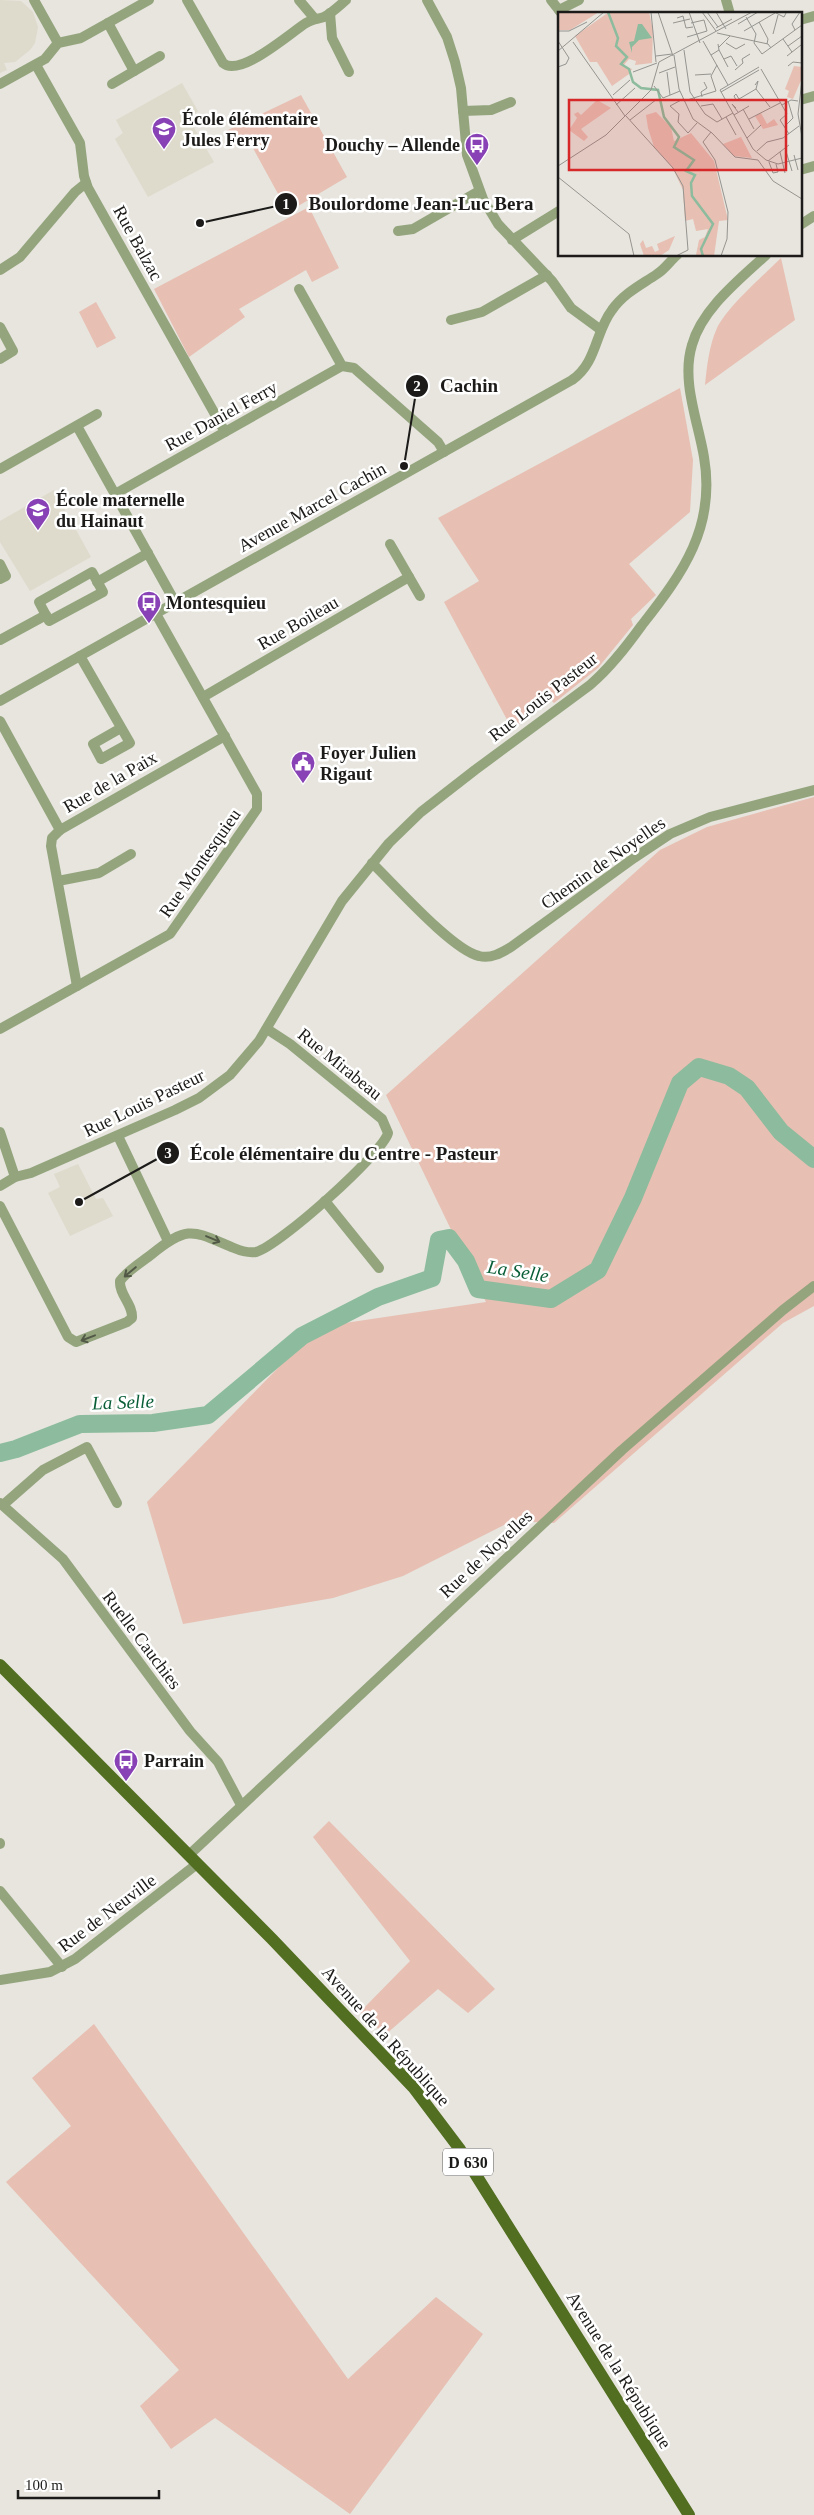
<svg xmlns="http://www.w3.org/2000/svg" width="814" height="2515" viewBox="0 0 814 2515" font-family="'Times New Roman',serif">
	<rect width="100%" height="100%" fill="#e7e5de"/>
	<g fill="#dedbcc">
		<path d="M0,0L21,1L33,12L38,27L35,43L30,50L15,62L4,63L7,70L0,73Z"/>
		<path d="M182,83L198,111L189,119L214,162L148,197L115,139L123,133L116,120Z"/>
		<path d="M54,490L91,557L30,591L0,542V521Z"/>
		<path d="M78,1164L96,1199L103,1198L113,1216L70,1236L48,1193L60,1187L54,1174Z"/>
	</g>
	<g fill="#e7bfb3">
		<path d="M301,95L347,177L288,212L248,139L232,147L224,132Z"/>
		<path d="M309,207L339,268L312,282L306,270L239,309L245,317L189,357L154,289Z"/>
		<path d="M781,258L795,320L705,385C707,366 709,346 717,328C728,306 763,276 781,258Z"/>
		<path d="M96,302L116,338L97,348L79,312Z"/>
		<path d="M680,388L693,460L690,512L629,564L656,595L631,619L633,625L598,668L554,703L551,700L512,729L444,602L479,581L438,518Z"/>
		<path d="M814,797V1306L783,1323L554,1523L512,1521L403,1576L333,1598L183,1624L147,1502L318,1327L486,1302L386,1095L660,850L707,827Z"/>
		<path d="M329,1821L495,1989L468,2013L438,1989L385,2035L360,2012L410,1961L313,1837Z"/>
		<path d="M94,2024L348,2379L436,2297L483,2334L350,2514L215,2418L171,2449L140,2406L179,2370L6,2182L71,2126L32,2078Z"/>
	</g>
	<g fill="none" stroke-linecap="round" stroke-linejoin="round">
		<path stroke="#8cbc9d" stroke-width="18" d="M0,1453L16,1449L80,1424L153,1423L208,1415L302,1336L378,1297L432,1278L439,1240L449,1238L466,1261L478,1289L551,1299L598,1270L633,1198L680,1083L699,1067L729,1076L747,1088L781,1132L814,1159"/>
		<g stroke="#94a57e" stroke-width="10">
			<path d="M34,0L58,43"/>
			<path d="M187,0L223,63C240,78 290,33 306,23C312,19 318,19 324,17C332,13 339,6 346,0"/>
			<path d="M299,0L315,19"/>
			<path d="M427,0L447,37L455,62L461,88L467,155L483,199L498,224L552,281L571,308L601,330"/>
			<path d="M551,0L562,14"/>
			<path d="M726,0L730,14"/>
			<path d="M559,10L579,0"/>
			<path d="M330,13L332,38L349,72"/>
			<path d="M800,20L814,16"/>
			<path d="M108,23L134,71"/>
			<path d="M36,65L80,143L84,176L88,188L225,432"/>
			<path d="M0,84L45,59L58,43L81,38L149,0"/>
			<path d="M112,84L160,56"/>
			<path d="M800,100L814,96"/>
			<path d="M463,111L491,110L511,102"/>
			<path d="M800,170L814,166"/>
			<path d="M800,225L814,216"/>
			<path d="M398,231L413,229L479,191"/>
			<path d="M512,240L559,211"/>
			<path d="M0,270L20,257L75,192L86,183"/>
			<path d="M299,289L342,366L354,368L438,442L444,452"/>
			<path d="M451,320L482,312L547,275"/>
			<path d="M0,327L13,351L0,359"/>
			<path d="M77,426L175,602"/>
			<path d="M0,469L97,414"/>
			<path d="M115,494L342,366"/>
			<path d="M390,544L420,596"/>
			<path d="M0,564L6,576L0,579"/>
			<path d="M92,572L103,592L49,621L39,602Z"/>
			<path d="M97,582L148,553"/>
			<path d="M0,640L46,615"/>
			<path d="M80,656L130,743L101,759L93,744L121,728"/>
			<path d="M203,697L409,577"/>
			<path d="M0,701L572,380C597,363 595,332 612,310C624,293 641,285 657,274C665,269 670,261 677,255"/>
			<path d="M0,721L60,830"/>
			<path d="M372,863C394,884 452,950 479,956C491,959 501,953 511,947L634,858L670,834L710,817L814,790"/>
			<path d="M58,881L99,873L131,854"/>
			<path d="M77,986L51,846L52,838L60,830L225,736"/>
			<path d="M0,1029L170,934L257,809V794L156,614"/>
			<path d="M0,1132L15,1177"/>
			<path d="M118,1136L168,1241"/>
			<path d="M0,1186L15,1177L31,1173L175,1110L199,1098L230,1075L259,1041L342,901L389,843L421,812L475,770L590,685C610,668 626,647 642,625C683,573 716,527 704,457C698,421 681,381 692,345C702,309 739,280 766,255"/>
			<path d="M325,1201L379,1268"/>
			<path d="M0,1206L68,1337L76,1342L127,1322L132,1318C133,1304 119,1295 120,1281C128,1270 142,1262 152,1254C189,1224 193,1231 234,1248C241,1251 249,1253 256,1252C278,1247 383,1153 388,1133L382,1119L290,1044L267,1029"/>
			<path d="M0,1503L63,1559L190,1731L218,1762L241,1805"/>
			<path d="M3,1505L43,1470L87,1447L117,1503"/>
			<path d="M0,1843V1844"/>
			<path d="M189,1855L622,1450L783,1310L814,1286"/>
			<path d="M0,1891L62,1967"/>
			<path d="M0,1980L50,1972L75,1959L197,1864"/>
		</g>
		<path stroke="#526e20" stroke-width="12" d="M0,1665L272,1939L413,2087L459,2148L689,2515"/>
	</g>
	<defs><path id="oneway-shaft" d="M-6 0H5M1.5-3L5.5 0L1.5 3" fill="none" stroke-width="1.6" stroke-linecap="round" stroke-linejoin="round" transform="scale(1.25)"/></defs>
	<g stroke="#525946">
		<use href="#oneway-shaft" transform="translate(213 1239) rotate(23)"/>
		<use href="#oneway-shaft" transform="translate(130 1272) rotate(140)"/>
		<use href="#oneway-shaft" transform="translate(88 1338) rotate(159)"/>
	</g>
	<defs>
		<symbol id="school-pin" viewBox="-11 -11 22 30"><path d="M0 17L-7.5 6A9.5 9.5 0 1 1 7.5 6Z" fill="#8842b5" stroke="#fff"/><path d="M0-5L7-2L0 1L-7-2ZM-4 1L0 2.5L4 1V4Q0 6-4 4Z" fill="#fff"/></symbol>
		<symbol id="bus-pin" viewBox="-11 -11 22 30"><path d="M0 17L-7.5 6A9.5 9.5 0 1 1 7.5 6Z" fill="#8842b5" stroke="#fff"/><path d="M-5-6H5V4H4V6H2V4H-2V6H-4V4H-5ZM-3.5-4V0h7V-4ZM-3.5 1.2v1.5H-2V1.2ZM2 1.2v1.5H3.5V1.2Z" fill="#fff"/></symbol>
		<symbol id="civic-pin" viewBox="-11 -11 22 30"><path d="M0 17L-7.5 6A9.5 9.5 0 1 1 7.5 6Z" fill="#8842b5" stroke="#fff"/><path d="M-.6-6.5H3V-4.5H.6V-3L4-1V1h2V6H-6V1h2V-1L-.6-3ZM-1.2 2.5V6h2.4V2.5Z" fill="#fff"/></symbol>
	</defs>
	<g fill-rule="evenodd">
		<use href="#school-pin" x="150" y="115" width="28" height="38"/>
		<use href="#bus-pin" x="463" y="131" width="28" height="38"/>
		<use href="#school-pin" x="24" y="496" width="28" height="38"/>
		<use href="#bus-pin" x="135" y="589" width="28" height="38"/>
		<use href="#civic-pin" x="289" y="749" width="28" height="38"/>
		<use href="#bus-pin" x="112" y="1747" width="28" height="38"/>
	</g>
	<g text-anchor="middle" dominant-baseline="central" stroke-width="5" stroke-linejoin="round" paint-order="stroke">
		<rect fill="#fff" stroke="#605f5e" stroke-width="1" x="443" y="2148.5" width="50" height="27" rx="4"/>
		<g font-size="16" font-weight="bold" fill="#1c1b19">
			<text x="468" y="2162">D 630</text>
		</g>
		<g font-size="18" font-weight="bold" fill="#1c1b19" stroke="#fff" text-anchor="start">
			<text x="182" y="119">École élémentaire<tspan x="182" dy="21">Jules Ferry</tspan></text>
			<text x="460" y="145" text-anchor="end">Douchy – Allende</text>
			<text x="56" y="500">École maternelle<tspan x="56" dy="21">du Hainaut</tspan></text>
			<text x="166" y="603">Montesquieu</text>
			<text x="320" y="753">Foyer Julien<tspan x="320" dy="21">Rigaut</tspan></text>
			<text x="144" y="1761">Parrain</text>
		</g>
		<g font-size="18" fill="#1c1b19" stroke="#fff">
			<text transform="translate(138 243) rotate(61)">Rue Balzac</text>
			<text transform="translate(221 416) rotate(-29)">Rue Daniel Ferry</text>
			<text transform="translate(312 507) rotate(-29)">Avenue Marcel Cachin</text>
			<text transform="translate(298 623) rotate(-30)">Rue Boileau</text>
			<text transform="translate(543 697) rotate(-38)">Rue Louis Pasteur</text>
			<text transform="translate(110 782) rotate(-30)">Rue de la Paix</text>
			<text transform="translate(200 863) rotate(-55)">Rue Montesquieu</text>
			<text transform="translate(603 863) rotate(-35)">Chemin de Noyelles</text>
			<text transform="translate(340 1064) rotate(39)">Rue Mirabeau</text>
			<text transform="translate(144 1103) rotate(-26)">Rue Louis Pasteur</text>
			<text transform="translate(486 1554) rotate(-43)">Rue de Noyelles</text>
			<text transform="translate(142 1640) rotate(53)">Ruelle Cauchies</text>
			<text transform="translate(107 1913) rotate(-37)">Rue de Neuville</text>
			<text transform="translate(386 2036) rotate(48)">Avenue de la République</text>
			<text transform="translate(619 2370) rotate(58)">Avenue de la République</text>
		</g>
		<g font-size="19" font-style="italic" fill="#095e37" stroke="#fff">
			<text transform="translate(518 1271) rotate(9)">La Selle</text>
			<text transform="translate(123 1402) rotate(-2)">La Selle</text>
		</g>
	</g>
	<g transform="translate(558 12)">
		<rect width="244" height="244" fill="#e7e5de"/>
		<path d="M0,0H41L12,18H0ZM51,0H91L95,18L94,51L77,53L78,49L71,47L65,54L74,57L71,62L54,74L39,50H32L17,24ZM236,54L244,55V66L235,87L229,85L231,79L227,77ZM39,88L53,96L23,117L30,125L26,129L11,118L19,106L16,102L20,100L23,103ZM98,100L113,115L116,129L133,121L156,149L170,208L161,209L156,244L138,243L141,228L147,225L150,217L138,219L135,207L127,209L125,178L114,155L96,135L90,116L88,103ZM203,101L209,112L216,107L220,113L205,117L197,104ZM183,125L194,146L176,144L165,132ZM117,224L111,238L102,244H86L82,232L85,228L88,236L94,234L97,240L101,238L99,232Z" fill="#e7bfb3"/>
		<path d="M80,12H84L94,26L81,28L74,35V41L71,30L76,29Z" fill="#8cbc9d"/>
		<path fill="none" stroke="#8cbc9d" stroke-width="2.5" d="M50,0L60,26L58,34L69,45L63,52L71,57L75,70L83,76L100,78L106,105L121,125L116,135L136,148L128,159L137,163L133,171L134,184L155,212L143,237L145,244"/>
		<path fill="none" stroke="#96948f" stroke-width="1" d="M93,0L98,50M100,0L115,44M131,0L142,31M144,0L158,19M149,0L160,15M158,0L168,17M216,0L226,5L228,1M188,5L198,22L196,31L204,42M119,6L125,4L128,16L135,15M201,10L210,27L209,32M115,11L132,7M180,12L200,0M158,16L174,7M237,18L234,12L242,0M0,19H11L29,10M186,19L217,1M159,21L210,32L213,36M215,22L220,3M129,25L149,19L146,8L133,11M225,27L234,40M0,29L11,46L8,52L0,55M145,29L170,73M15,30L67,104M168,31L178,37L187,32M230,34L244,24M161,35L172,24M126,38L132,80L147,102L159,110L175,101M161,38L170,55M0,39L46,0M204,42L244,13M116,43L121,77L135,107L154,121L177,145L200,148L215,169L244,187M153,43L161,38L160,32M98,44L114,42M229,44L243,33M166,47L173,44L179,54M230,54L235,50L244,51M203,57L229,102L222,108L231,122M177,58L185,51L184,47L192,42M75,60L99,51M109,60L112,83M101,61L117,55M137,63L153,62M244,68L240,102L244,125M96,74L105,86L122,79M198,77L212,95M162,78L195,137L208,148L220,152L244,146M162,78L201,55M163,80L201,58M55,83L72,68M144,85L143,80L149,76L146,70M181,87L178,82L176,84L178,88L181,87L198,77L200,69L197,73M126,89L158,79L153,64L159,53M58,93L77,76M224,93L233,88L240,89M143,94L155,92L164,107M178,96L174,92L180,100M185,97L196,117M121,102L120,110L130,121L139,111M121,102L112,94L125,87M176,103L191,94M68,104L115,156L125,174L130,238L118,244M168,105L178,123M191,107L222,91M72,108L99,87M226,115L235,106L230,89M153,120L145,130L157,148L170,200L169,227L163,244M189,126L203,113M227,136L234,159M199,139L209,130L225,126L241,114M222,140L227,161M236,143L240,158M210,149L231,133M211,150L215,161L220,160L218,152M0,154L48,123L93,78L101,50L194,0M0,165L71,222L76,244"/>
		<path fill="#d62828" fill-opacity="0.15" stroke="#d62828" stroke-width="2.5" d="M11,88H228V158H11Z"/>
		<rect width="244" height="244" fill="none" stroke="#1c1b19" stroke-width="2.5"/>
	</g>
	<path fill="none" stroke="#1c1b19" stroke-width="2" d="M200 223L286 204M404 466L417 386M79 1202L168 1153"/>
	<g fill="#1c1b19" stroke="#fff" stroke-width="2">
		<circle cx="200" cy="223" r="5"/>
		<circle cx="404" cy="466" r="5"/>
		<circle cx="79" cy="1202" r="5"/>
		<circle cx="286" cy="204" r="12"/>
		<circle cx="417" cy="386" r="12"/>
		<circle cx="168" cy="1153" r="12"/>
	</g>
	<g font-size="15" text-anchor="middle" font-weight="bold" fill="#fff">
		<text x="286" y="209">1</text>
		<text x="417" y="391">2</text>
		<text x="168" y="1158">3</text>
	</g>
	<g font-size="19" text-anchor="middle" font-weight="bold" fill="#1c1b19" stroke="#fff" stroke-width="5" stroke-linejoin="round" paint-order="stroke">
		<text x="421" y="210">Boulordome Jean-Luc Bera</text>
		<text x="469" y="392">Cachin</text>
		<text x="344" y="1160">École élémentaire du Centre - Pasteur</text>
	</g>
	<path d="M18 2490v8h141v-8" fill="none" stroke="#1c1b19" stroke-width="2.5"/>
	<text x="25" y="2490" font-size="15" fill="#1c1b19" stroke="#ffffff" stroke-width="4" paint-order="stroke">100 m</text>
</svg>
